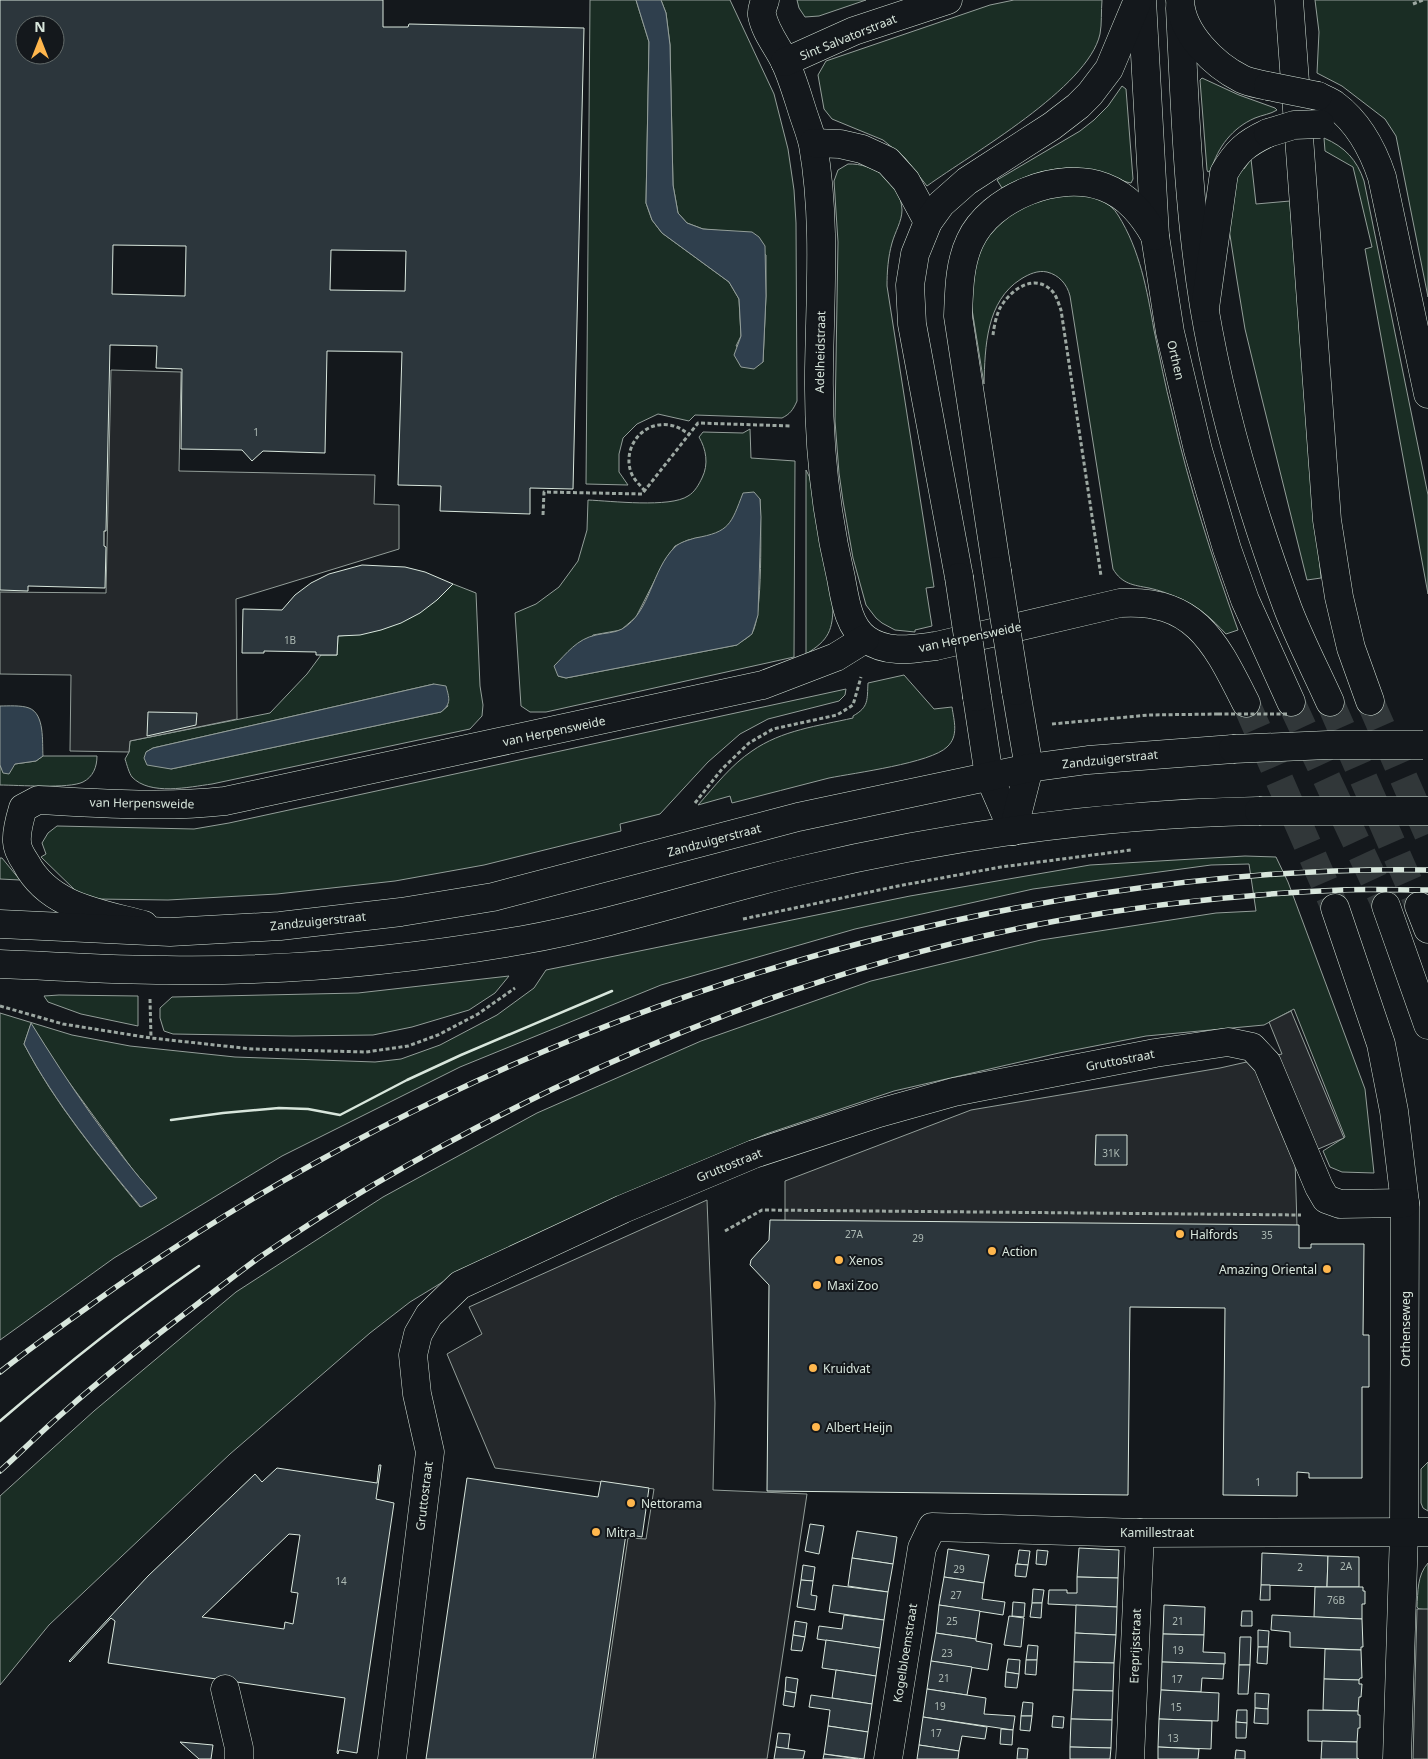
<svg xmlns="http://www.w3.org/2000/svg" width="1428" height="1759" viewBox="0 0 1428 1759" font-family="'Noto Sans',sans-serif">
	<rect width="100%" height="100%" fill="#14181c"/>
	<g fill="#1a2d24" stroke="#939e99" fill-rule="evenodd">
		<path d="M590,0H636L649,42L646,203L652,220L662,233L729,282L739,299L741,336L736,346L763,362L766,296V255L723,231L703,229L687,223L678,213L673,185L670,45L666,13L661,0H730L774,94L788,149L794,190L796,223L797,401C793,410 790,414 782,418L695,415L689,421L658,414L637,424L623,438L619,454V472L628,485L586,484Z"/>
		<path d="M797,0H866L819,16L805,17L799,8Z"/>
		<path d="M1014,0H1102C1101,11 1102,24 1100,34C1088,88 971,154 927,186L905,158L883,140L832,119L824,109L818,75L826,61L990,5Z"/>
		<path d="M1315,0H1428V297L1396,136L1385,119L1342,86L1317,73L1319,32Z"/>
		<path d="M1202,78L1239,95L1275,108L1277,110C1271,114 1262,115 1255,118C1232,128 1218,147 1211,170L1208,172L1207,170L1200,80Z"/>
		<path d="M1122,86L1126,89L1133,179L1131,183C1120,181 1108,174 1097,171C1063,163 1032,172 1002,188L997,180L1080,131L1094,120L1108,106Z"/>
		<path d="M1324,138C1345,147 1357,160 1364,181L1428,495V594L1365,249L1372,247L1353,167L1325,151Z"/>
		<path d="M1251,159L1256,204L1290,201L1321,578L1307,580L1259,387L1245,329L1236,274L1227,216L1238,164L1244,169Z"/>
		<path d="M848,164C874,163 901,182 902,210C902,221 895,232 892,243C888,257 887,272 887,286L934,587L926,588L932,626L915,630V632L895,630L882,623L876,618L866,605L853,558L843,501L839,473L835,421L838,242L834,181L838,170Z"/>
		<path d="M1084,193C1097,198 1110,202 1118,215C1140,250 1147,290 1154,330C1160,358 1165,385 1172,412C1189,486 1212,558 1238,630L1226,634C1212,619 1198,606 1179,598C1169,594 1159,590 1149,588C1133,585 1122,584 1113,569L1070,296C1067,284 1059,275 1047,272C1038,270 1029,274 1021,279C986,301 985,347 984,384L971,303L977,253L998,221L1042,198Z"/>
		<path d="M750,429L751,458L795,461L794,657L546,712H530L521,706L515,613L536,604L559,587L578,561L587,530L588,500C611,501 670,508 688,496C695,492 699,484 702,478C709,464 706,449 699,437L703,432L743,433ZM760,499C761,521 763,618 752,633C749,638 741,641 737,645L566,678L558,676L593,635L621,630L636,617L665,560L675,546L688,540L713,535L728,527L735,515Z"/>
		<path d="M806,470L810,478L833,604C833,630 829,640 806,654Z"/>
		<path d="M453,584L476,593L480,686L483,705L482,716L470,729L212,784C189,787 150,796 132,777C129,773 127,765 125,759L129,752L130,741L270,713L307,674L321,655H337L338,636C386,633 419,619 453,584ZM434,684L448,706L441,712L171,769L146,752L153,748Z"/>
		<path d="M904,675L934,709L952,707C954,721 959,736 947,747C931,763 854,773 829,778C797,786 764,795 732,803L730,796L698,805C715,786 731,765 752,751C782,730 818,726 853,718V716C869,707 867,700 868,683Z"/>
		<path d="M846,689L845,695L839,701L768,719L740,734L708,762L660,814L620,824L621,831L484,865L395,881L277,894L168,900L97,899L77,892L41,857L46,854L42,843L48,833L57,826L194,829L229,823Z"/>
		<path d="M43,756H97C97,767 93,777 83,782C69,789 18,785 0,785V765L3,772L15,764L36,761Z"/>
		<path d="M1245,856L1276,857L1288,882L1365,1089L1374,1173L1342,1172L1330,1167L1323,1151L1345,1137L1294,1009L1264,1025L1146,1036L1059,1053L894,1091L766,1134L633,1192L464,1269L410,1302L370,1333L230,1454L49,1625L0,1685V1496L94,1411L236,1292L383,1197L537,1113L701,1041L871,981L1041,940L1216,913L1256,911L1249,864L1211,865L1033,889L855,929L661,985L460,1067L282,1156L114,1258L0,1340V1013L72,1035L130,1046L235,1057L375,1062L401,1059L440,1045L497,1015L534,988L546,970L910,896L1090,865ZM31,1024L63,1074L133,1170L157,1198L140,1207C98,1155 55,1104 24,1044Z"/>
		<path d="M0,858H2L20,880L0,879Z"/>
		<path d="M509,976L495,993L469,1010L412,1027L373,1035L293,1036L173,1034L164,1031L160,1018V1008L172,997L358,993Z"/>
		<path d="M59,995L138,996V1026L81,1014L48,1002L44,996Z"/>
		<path d="M1428,1462V1511L1423,1508L1421,1503V1469Z"/>
		<path d="M1428,1563V1610L1419,1609L1417,1607C1418,1592 1417,1575 1428,1563Z"/>
	</g>
	<g fill="#24282b" stroke="#939e99">
		<path d="M111,370L181,372L179,471L375,475L374,504L399,505V549L236,599L237,719L130,741L129,752L70,751L71,675L0,674V592L106,593Z"/>
		<path d="M1291,1011L1344,1138L1295,1159L1297,1226H785V1181L971,1110L1220,1068L1282,1054L1269,1022Z"/>
		<path d="M707,1200L715,1403L713,1490L807,1494L767,1759H595L628,1538L646,1539L654,1489L495,1468L447,1354L482,1334L469,1307Z"/>
		<path d="M1417,1609H1428V1759H1413Z"/>
	</g>
	<g fill="#2f3f4d" stroke="#939e99">
		<path d="M636,0H661L666,13L670,45L673,185L678,213L687,223L703,229L752,232L759,237L765,246L766,296L763,362L754,369L741,367L734,355L741,336L739,299L729,282L662,233L652,220L646,203L649,42Z"/>
		<path d="M754,492L760,499L761,517L758,615L752,634L737,645L566,678L558,676L554,666C567,653 577,639 596,635C604,633 615,633 622,629C651,612 651,570 675,547C680,542 689,540 695,538C730,532 731,524 743,493Z"/>
		<path d="M434,684L446,686C449,698 452,703 441,712L171,769L147,765L144,758L146,752L153,748Z"/>
		<path d="M0,706C8,706 21,705 29,708C45,714 42,742 43,756L36,761L15,764L9,774L3,773L0,765Z"/>
		<path d="M31,1023C69,1084 109,1144 157,1198L141,1207C98,1155 55,1103 24,1044Z"/>
	</g>
	<g fill="#2c363c" stroke="#d8e6dc" fill-rule="evenodd">
		<path d="M0,0H383V27H408L409,24L584,28L573,489L530,488V514L440,511L441,486L398,485L402,352L327,351L325,453L263,451L252,461L242,450L181,449L182,369L156,368L157,346L110,345L106,531H104V546L106,547L105,588L28,586V591L0,590ZM25,25H55V55H25ZM113,245L186,246L185,296L112,294ZM331,250L406,251L405,291L330,290Z"/>
		<path d="M362,565L405,567L425,572L453,584L437,600L420,613L401,623L381,630L360,635L338,636L337,655H316V652L264,651V653H242L243,609L282,610L295,595L311,583L329,574Z"/>
		<path d="M148,712L197,713L196,725L147,736Z"/>
		<path d="M1096,1135H1127V1165H1095Z"/>
		<path d="M770,1220L1299,1225V1248H1311V1244H1364L1363,1335H1369V1387H1362V1478H1309V1473L1297,1472V1496L1223,1495L1225,1308L1130,1307L1128,1495L767,1491L769,1285L750,1265L751,1260L769,1240Z"/>
		<path d="M379,1465H381L376,1499L394,1503L357,1753L339,1750L338,1754L337,1753L345,1698L108,1663L115,1621L111,1618L70,1662L69,1661L148,1576L255,1474L262,1482L277,1468L377,1483ZM289,1534L300,1535L291,1592L298,1593L293,1624L285,1622L284,1629L202,1617Z"/>
		<path d="M467,1478L598,1497L601,1481L649,1488L642,1537L626,1534L593,1759H426Z"/>
		<path d="M810,1524L824,1526L819,1554L805,1551Z"/>
		<path d="M857,1531L897,1537L893,1564L852,1558Z"/>
		<path d="M1079,1548L1119,1550L1118,1578L1077,1577Z"/>
		<path d="M948,1549L989,1555L984,1583L944,1577Z"/>
		<path d="M1019,1550L1030,1551L1028,1565L1017,1564Z"/>
		<path d="M1037,1550L1048,1551L1046,1565L1036,1564Z"/>
		<path d="M1262,1553L1328,1556L1327,1587L1261,1585Z"/>
		<path d="M1328,1556L1359,1557V1587H1327Z"/>
		<path d="M852,1558L893,1564L888,1592L848,1586Z"/>
		<path d="M1016,1564L1028,1565L1026,1577L1015,1576Z"/>
		<path d="M803,1565L815,1567L813,1581L801,1580Z"/>
		<path d="M944,1577L984,1583L982,1599L1005,1602L1003,1615L939,1605Z"/>
		<path d="M1077,1577L1118,1578L1117,1607L1048,1604L1049,1590H1067V1593H1077Z"/>
		<path d="M801,1580L813,1581L811,1595L817,1596L815,1610L797,1607Z"/>
		<path d="M833,1585L888,1592L884,1620L829,1612Z"/>
		<path d="M1261,1585H1270V1600H1260Z"/>
		<path d="M1315,1587H1363V1591H1365V1604H1362V1619L1314,1617Z"/>
		<path d="M1033,1589L1044,1590L1042,1603H1032Z"/>
		<path d="M1013,1602L1025,1603L1024,1617L1012,1616Z"/>
		<path d="M1032,1603H1042L1041,1618L1030,1617Z"/>
		<path d="M939,1605L980,1611L976,1639L936,1633Z"/>
		<path d="M1076,1605L1117,1607L1116,1635L1075,1633Z"/>
		<path d="M1164,1605L1205,1607L1204,1635L1163,1634Z"/>
		<path d="M1242,1611H1252V1626H1241Z"/>
		<path d="M844,1615L884,1620L880,1648L817,1639L819,1626L842,1629Z"/>
		<path d="M1272,1615L1362,1619L1363,1647H1361V1650L1290,1647V1632L1271,1630Z"/>
		<path d="M1009,1616L1024,1618L1021,1647L1004,1645Z"/>
		<path d="M795,1621L807,1623L805,1637L793,1635Z"/>
		<path d="M1258,1630L1269,1631L1268,1647H1258Z"/>
		<path d="M936,1633L976,1639V1641L992,1644L988,1670L931,1661Z"/>
		<path d="M1075,1633L1116,1635L1114,1663L1074,1662Z"/>
		<path d="M1163,1634L1204,1635L1203,1652L1225,1653V1664L1162,1662Z"/>
		<path d="M793,1635L805,1637L802,1651L791,1650Z"/>
		<path d="M1240,1637H1251L1250,1665H1239Z"/>
		<path d="M826,1640L880,1648L876,1676L822,1668Z"/>
		<path d="M1028,1645L1038,1646L1037,1660H1026Z"/>
		<path d="M1258,1647H1268L1267,1664L1257,1663Z"/>
		<path d="M1325,1649L1361,1650L1362,1678H1360L1359,1680L1324,1679Z"/>
		<path d="M1008,1659L1020,1660L1019,1674L1006,1672Z"/>
		<path d="M1026,1660H1037L1036,1675L1025,1674Z"/>
		<path d="M931,1661L972,1667L967,1695L927,1689Z"/>
		<path d="M1074,1662L1114,1663L1113,1691L1073,1690Z"/>
		<path d="M1162,1662L1224,1664L1223,1679L1202,1678L1201,1692L1161,1690Z"/>
		<path d="M1239,1665H1250L1248,1694H1238Z"/>
		<path d="M836,1670L876,1676L872,1704L832,1698Z"/>
		<path d="M1006,1672L1019,1674L1017,1688L1005,1687Z"/>
		<path d="M786,1677L798,1679L796,1693L785,1691Z"/>
		<path d="M1324,1679L1359,1680V1684H1362L1361,1697H1359L1358,1711L1323,1710Z"/>
		<path d="M927,1689L986,1698L984,1714L1015,1716L1013,1730L923,1717Z"/>
		<path d="M1073,1690L1113,1691L1112,1720L1071,1719Z"/>
		<path d="M1161,1690L1219,1693L1218,1721L1159,1719Z"/>
		<path d="M785,1691L796,1693L794,1707L783,1705Z"/>
		<path d="M1255,1693L1269,1694L1268,1709L1255,1708Z"/>
		<path d="M811,1695L872,1704L868,1732L828,1726L830,1710L809,1707Z"/>
		<path d="M1023,1702L1033,1703L1032,1716H1021Z"/>
		<path d="M1255,1708L1268,1709V1724L1254,1723Z"/>
		<path d="M1237,1710H1247V1723L1236,1722Z"/>
		<path d="M1308,1710L1358,1711V1715H1360V1728H1358L1357,1742L1308,1741Z"/>
		<path d="M1021,1716H1032L1030,1731L1020,1730Z"/>
		<path d="M1053,1716L1064,1717L1063,1728L1052,1727Z"/>
		<path d="M923,1717L987,1727L985,1739L962,1736L959,1751L919,1745Z"/>
		<path d="M1071,1719L1112,1720L1111,1748L1070,1747Z"/>
		<path d="M1159,1719L1212,1721L1211,1749L1158,1747Z"/>
		<path d="M1236,1722L1247,1723L1246,1738H1236Z"/>
		<path d="M828,1726L868,1732L864,1759L824,1754Z"/>
		<path d="M1001,1729L1013,1730L1012,1745L1000,1744Z"/>
		<path d="M778,1733L790,1734L788,1749L776,1747Z"/>
		<path d="M1322,1741L1357,1742V1758L1359,1759H1321Z"/>
		<path d="M180,1742L213,1745L211,1759H199Z"/>
		<path d="M919,1745L959,1751L958,1759H917Z"/>
		<path d="M776,1747L805,1751L803,1759H774Z"/>
		<path d="M1070,1747L1111,1748L1110,1759H1070Z"/>
		<path d="M1158,1747L1199,1749L1198,1759H1158Z"/>
		<path d="M1018,1748L1028,1749L1027,1759H1017Z"/>
		<path d="M1236,1750L1245,1751V1759H1235Z"/>
		<path d="M824,1754L858,1759H823Z"/>
	</g>
	<g fill="none" stroke-linecap="round" stroke-linejoin="round">
		<g stroke="#313739" stroke-width="28" stroke-dasharray="28 14" stroke-linecap="butt">
			<path d="M1370,701L1428,834"/>
			<path d="M1291,702L1386,906"/>
			<path d="M1330,702L1419,906"/>
			<path d="M1246,703L1335,908"/>
		</g>
		<defs>
			<g id="minor">
				<path d="M765,0C764,4 761,10 762,15C765,32 778,47 785,62C793,79 798,98 804,116C807,125 811,135 813,145C826,219 820,296 819,371C818,441 825,510 841,578C845,599 848,626 866,639C887,654 912,649 936,646L1120,603C1196,598 1216,644 1246,703"/>
				<path d="M1142,0L1155,236L1170,332L1198,450L1227,549L1245,600L1291,702"/>
				<path d="M1289,0L1327,520L1339,597L1351,648L1370,701"/>
				<path d="M1180,8C1185,108 1188,207 1204,306C1221,408 1252,512 1288,609C1300,640 1316,671 1330,702"/>
				<path d="M785,62L854,31L948,0"/>
				<path d="M813,143L840,144L862,149L888,161L906,181L928,222"/>
				<path d="M1386,906L1428,1025"/>
				<path d="M1419,906L1428,929"/>
				<path d="M1335,908L1381,1044L1394,1111L1405,1203L1404,1532L1397,1759"/>
				<path d="M144,925C100,913 49,907 26,863C22,857 17,849 17,842C16,831 20,818 23,808L38,800C101,803 163,808 225,801L763,685L836,657L865,639"/>
				<path d="M225,1689L239,1748V1759"/>
				<path d="M392,1759L430,1452L417,1394L413,1355L418,1334L429,1315L460,1285L623,1209L754,1154L879,1113L954,1092L1155,1053L1228,1042L1252,1047L1267,1063L1319,1187L1326,1199L1340,1204L1405,1203"/>
				<path d="M888,1759L922,1548L932,1527L1140,1533L1428,1532"/>
				<path d="M1130,1759L1140,1533"/>
			</g>
			<g id="major">
				<path d="M1180,0C1181,33 1214,65 1242,79C1250,83 1260,84 1268,86"/>
				<path d="M1318,96C1323,99 1330,101 1335,105C1359,123 1373,150 1382,177L1428,394"/>
				<path d="M1205,308L1224,173C1236,152 1246,143 1268,133"/>
				<path d="M997,571L958,316C959,292 959,264 970,241C990,197 1059,170 1104,187C1128,196 1143,215 1155,236"/>
				<path d="M959,577L912,324L910,285L915,254L928,222L941,204L967,181L1052,126L1078,106L1090,94L1109,69L1138,0"/>
				<path d="M977,697L989,776L1013,831"/>
				<path d="M1013,831L1029,768L1016,691"/>
				<path d="M0,924L170,932L280,926L401,912L493,897L798,817L1029,768L1088,760L1233,749"/>
				<path d="M0,964C55,966 111,970 166,970C284,972 407,960 523,940C618,923 709,892 803,870C952,835 1105,814 1259,811"/>
			</g>
		</defs>
		<use href="#minor" stroke="#d8e6dc" stroke-width="29"/>
		<use href="#major" stroke="#d8e6dc" stroke-width="29"/>
		<g stroke="#9da8a2" stroke-width="3" stroke-dasharray="4 2.5" stroke-linecap="butt">
			<path d="M1413,4L1423,0"/>
			<path d="M993,335C994,327 996,316 1000,308C1011,289 1035,272 1053,292C1057,297 1059,305 1061,310L1101,576"/>
			<path d="M645,491C639,484 632,478 630,469C624,445 644,421 669,425C677,426 683,430 690,435"/>
			<path d="M543,515L544,492L642,494L698,423L791,426"/>
			<path d="M1052,724L1149,715L1218,714"/>
			<path d="M695,803L722,769L749,743L773,729L837,715L853,705L861,677"/>
			<path d="M743,919L898,886L1001,867L1131,850"/>
			<path d="M150,999L151,1038"/>
			<path d="M0,1006L63,1024L151,1038L252,1049L366,1052L408,1046L438,1035L478,1014L515,988"/>
			<path d="M725,1231L762,1210L1301,1215"/>
		</g>
		<use href="#minor" stroke="#14181c" stroke-width="28"/>
		<use href="#major" stroke="#14181c" stroke-width="28"/>
		<defs>
			<g id="rail">
				<path d="M0,1372C34,1345 70,1320 106,1294C402,1086 746,947 1104,893C1211,877 1319,868 1428,870"/>
				<path d="M0,1471C21,1452 42,1431 64,1412C108,1373 154,1337 200,1302C219,1288 238,1273 257,1259C351,1194 450,1139 553,1089C713,1013 882,953 1056,921C1150,904 1246,894 1341,890C1370,889 1399,890 1428,890"/>
			</g>
		</defs>
		<use href="#rail" stroke="#d8e6dc" stroke-width="5.5"/>
		<use href="#rail" stroke="#14181c" stroke-width="4" stroke-dasharray="11" stroke-linecap="butt"/>
		<defs>
			<g id="major-bridge">
				<path d="M1268,86L1318,96"/>
				<path d="M1268,133L1294,125L1320,124"/>
				<path d="M997,571L1016,691"/>
				<path d="M959,577L977,697"/>
				<path d="M1233,749L1328,745H1423"/>
				<path d="M1259,811H1428"/>
			</g>
		</defs>
		<use href="#major-bridge" stroke="#d8e6dc" stroke-width="29" stroke-linecap="butt"/>
		<path stroke="#9da8a2" stroke-width="3" stroke-dasharray="4 2.5" stroke-linecap="butt" d="M1218,714H1287"/>
		<use href="#major-bridge" stroke="#14181c" stroke-width="28"/>
		<g stroke="#d8e6dc" stroke-width="2.5">
			<path d="M171,1120L223,1113L279,1108L308,1109L340,1115L407,1080L461,1055L612,991"/>
			<path d="M0,1421C64,1366 129,1314 199,1266"/>
		</g>
	</g>
	<g fill="#ffb74d" stroke="#14181c" stroke-width="2">
		<circle cx="1180" cy="1234" r="5"/>
		<circle cx="992" cy="1251" r="5"/>
		<circle cx="839" cy="1260" r="5"/>
		<circle cx="1327" cy="1269" r="5"/>
		<circle cx="817" cy="1285" r="5"/>
		<circle cx="813" cy="1368" r="5"/>
		<circle cx="816" cy="1427" r="5"/>
		<circle cx="631" cy="1503" r="5"/>
		<circle cx="596" cy="1532" r="5"/>
	</g>
	<g text-anchor="middle" dominant-baseline="central" stroke-width="4" stroke-linejoin="round" paint-order="stroke">
		<g font-size="10" fill="#adbab4">
			<text x="256" y="432">1</text>
			<text x="290" y="640">1B</text>
			<text x="1111" y="1153">31K</text>
			<text x="854" y="1234">27A</text>
			<text x="1267" y="1235">35</text>
			<text x="918" y="1238">29</text>
			<text x="1258" y="1482">1</text>
			<text x="1346" y="1566">2A</text>
			<text x="1300" y="1567">2</text>
			<text x="959" y="1569">29</text>
			<text x="341" y="1581">14</text>
			<text x="956" y="1595">27</text>
			<text x="1336" y="1600">76B</text>
			<text x="952" y="1621">25</text>
			<text x="1178" y="1621">21</text>
			<text x="1178" y="1650">19</text>
			<text x="947" y="1653">23</text>
			<text x="944" y="1678">21</text>
			<text x="1177" y="1679">17</text>
			<text x="940" y="1706">19</text>
			<text x="1176" y="1707">15</text>
			<text x="936" y="1733">17</text>
			<text x="1173" y="1738">13</text>
		</g>
		<g font-size="12" fill="#d8e6dc" stroke="#14181c">
			<text transform="translate(848 37) rotate(-22)">Sint Salvatorstraat</text>
			<text transform="translate(820 352) rotate(-89)">Adelheidstraat</text>
			<text transform="translate(1176 360) rotate(77)">Orthen</text>
			<text transform="translate(970 637) rotate(-12)">van Herpensweide</text>
			<text transform="translate(554 731) rotate(-12)">van Herpensweide</text>
			<text transform="translate(1110 759) rotate(-6)">Zandzuigerstraat</text>
			<text transform="translate(142 803) rotate(1)">van Herpensweide</text>
			<text transform="translate(714 840) rotate(-15)">Zandzuigerstraat</text>
			<text transform="translate(318 921) rotate(-6)">Zandzuigerstraat</text>
			<text transform="translate(1120 1060) rotate(-11)">Gruttostraat</text>
			<text transform="translate(729 1165) rotate(-22)">Gruttostraat</text>
			<text transform="translate(1405 1329) rotate(-90)">Orthenseweg</text>
			<text transform="translate(424 1496) rotate(-83)">Gruttostraat</text>
			<text x="1157" y="1532">Kamillestraat</text>
			<text transform="translate(1135 1646) rotate(-88)">Ereprijsstraat</text>
			<text transform="translate(905 1653) rotate(-81)">Kogelbloemstraat</text>
		</g>
		<g font-size="12" fill="#d8e6dc" stroke="#14181c" text-anchor="start">
			<text x="1190" y="1234">Halfords</text>
			<text x="1002" y="1251">Action</text>
			<text x="849" y="1260">Xenos</text>
			<text x="1317" y="1269" text-anchor="end">Amazing Oriental</text>
			<text x="827" y="1285">Maxi Zoo</text>
			<text x="823" y="1368">Kruidvat</text>
			<text x="826" y="1427">Albert Heijn</text>
			<text x="641" y="1503">Nettorama</text>
			<text x="606" y="1532">Mitra</text>
		</g>
	</g>
	<g transform="translate(40 40)"><circle r="24" fill="#14181c" stroke="#626a69"/>
	<path d="M0-4L9 19L0 12L-9 19Z" fill="#ffb74d"/>
	<text y="-8" font-size="14" font-weight="bold" text-anchor="middle" fill="#d8e6dc">N</text>
	</g>
</svg>
